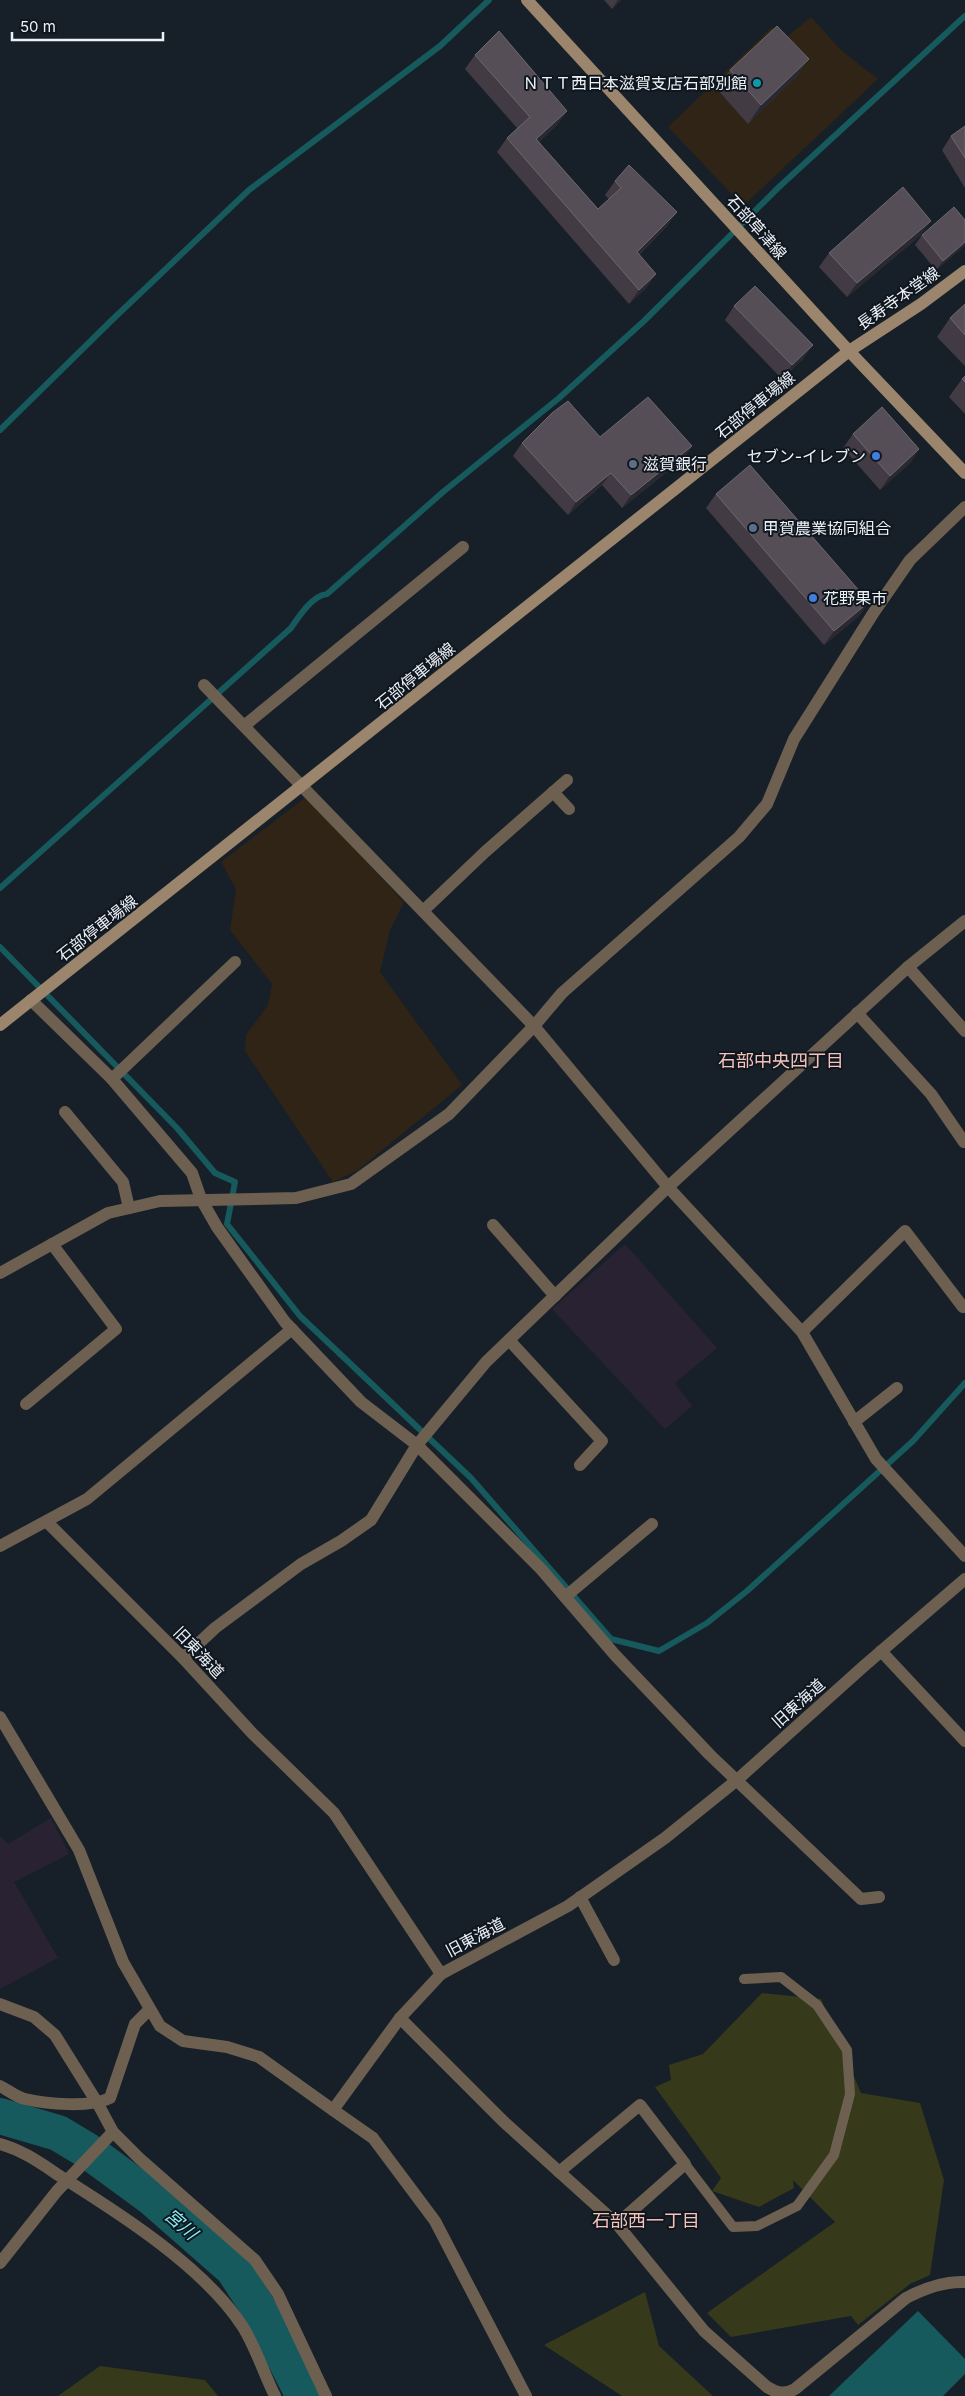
<svg xmlns="http://www.w3.org/2000/svg" width="965" height="2396" viewBox="0 0 965 2396" font-family="Inter,'Noto Sans JP',sans-serif">
	<rect width="100%" height="100%" fill="#172028"/>
	<g fill="#2f2415">
		<path d="M811,17L842,51L878,79L743,206L668,127L772,27L783,40Z"/>
		<path d="M306,797L404,902L390,930L380,972L462,1085L358,1170L333,1182L245,1051L246,1035L268,1005L272,984L230,930L236,889L221,862Z"/>
	</g>
	<g fill="#292232">
		<path d="M625,1244L717,1348L675,1383L692,1406L665,1429L552,1309Z"/>
		<path d="M51,1818L69,1854L14,1882L58,1958L0,1989V1836L8,1844Z"/>
	</g>
	<g fill="#36391a">
		<path d="M762,1993L821,1999L861,2093L920,2103L944,2180L930,2275L910,2284L858,2325L851,2316L731,2337L707,2313L835,2222L793,2180L794,2188L759,2207L712,2191L721,2178L655,2087L671,2080L669,2065L703,2054Z"/>
		<path d="M645,2292L659,2346L713,2396H622L544,2345Z"/>
		<path d="M100,2366L205,2380L218,2396H58Z"/>
	</g>
	<path fill="#165a5e" d="M918,2311L965,2359V2374L943,2396H829Z"/>
	<g fill="none" stroke-linecap="round" stroke-linejoin="round">
		<g stroke="#165a5e" stroke-width="6">
			<path d="M0,430L112,320L249,190L440,46L489,0"/>
			<path d="M0,888L291,628C299,616 313,595 327,594L443,492L559,398L644,321L779,187L965,16"/>
			<path d="M0,947L177,1128L215,1173L235,1182L227,1224L300,1316L471,1478L611,1639L659,1651L707,1623L747,1591L913,1441L965,1383"/>
		</g>
		<path stroke="#165a5e" stroke-width="36" d="M0,2116L58,2133L88,2151L152,2198L233,2269L259,2309L304,2396"/>
		<path stroke="#6e6051" stroke-width="10" d="M685,2164L733,2227L757,2226L797,2206L834,2155L850,2094L847,2050L817,2005L781,1977L744,1979"/>
		<g stroke="#6e6051" stroke-width="12">
			<path d="M204,685L534,1026L668,1187L802,1332L876,1459L965,1556"/>
			<path d="M244,726L463,547"/>
			<path d="M553,792L569,809"/>
			<path d="M423,911L485,852L567,780"/>
			<path d="M908,967L965,1031"/>
			<path d="M31,1000L112,1079L192,1173L201,1199L217,1227L285,1322L361,1402L417,1445L541,1569L615,1655L710,1755L861,1899L879,1897"/>
			<path d="M857,1013L931,1094L964,1142"/>
			<path d="M112,1079L235,962"/>
			<path d="M65,1112L123,1182L129,1208"/>
			<path d="M493,1225L555,1296"/>
			<path d="M0,1273L108,1213L160,1201L296,1198L351,1184L449,1114L534,1026L562,993L739,837L767,804L794,739L874,612L910,560L965,507"/>
			<path d="M802,1332L905,1231L963,1307"/>
			<path d="M509,1340L602,1441L580,1465"/>
			<path d="M26,1404L116,1329L52,1244"/>
			<path d="M854,1422L897,1388"/>
			<path d="M47,1522L183,1658L252,1733L334,1813L441,1974"/>
			<path d="M0,1546L87,1499L292,1329"/>
			<path d="M565,1597L652,1524"/>
			<path d="M881,1651L965,1741"/>
			<path d="M183,1658L215,1628L301,1564L341,1541L371,1520L417,1445L486,1362L668,1187L908,967L965,921"/>
			<path d="M0,1717L79,1850L123,1962L160,2026L183,2041L227,2047L259,2057L333,2110L400,2018L441,1974L568,1906L665,1838L737,1780L864,1666L965,1579"/>
			<path d="M580,1897L614,1960"/>
			<path d="M400,2018L504,2122L617,2224L704,2331L767,2387C777,2393 784,2395 795,2389L906,2298C923,2289 945,2281 965,2282"/>
			<path d="M0,2086C8,2090 16,2097 25,2099C47,2104 90,2108 110,2098L135,2024L149,2010"/>
			<path d="M333,2110L373,2138L435,2221L526,2396"/>
			<path d="M0,2144C23,2150 43,2165 63,2178C122,2215 205,2268 243,2327C256,2348 264,2374 275,2396"/>
			<path d="M559,2172L640,2105L685,2164L617,2224"/>
			<path d="M0,2263L57,2191L113,2132"/>
		</g>
		<path stroke="#6e6051" stroke-width="12" d="M0,2004L34,2017L55,2035L98,2104L113,2132L139,2158L255,2260L278,2294L326,2396"/>
		<g stroke="#9c856d" stroke-width="12">
			<path d="M527,0L849,351L965,473"/>
			<path d="M0,1025L849,351L921,304L965,271"/>
		</g>
	</g>
	<g fill="#433b43">
		<path d="M604,0H621L612,9Z"/>
		<path d="M475,55L567,111L557,125L539,142L598,209L609,199L605,195L615,181L677,212L667,226L639,255L656,274L646,288L629,304L497,152L507,138L517,128L465,69Z"/>
		<path d="M809,59L796,77L748,124L717,89L730,70Z"/>
		<path d="M965,126V188L942,150L951,136Z"/>
		<path d="M921,235L847,297L819,267L829,253Z"/>
		<path d="M922,235L965,245L936,270L915,245Z"/>
		<path d="M965,304V366L937,337L950,318Z"/>
		<path d="M734,306L803,359L782,379L725,320Z"/>
		<path d="M965,376V414L949,397L962,379Z"/>
		<path d="M853,434L919,449L910,463L880,490L843,448Z"/>
		<path d="M600,437L692,446L684,458L622,508L602,485L568,515L513,456L522,443Z"/>
		<path d="M716,494L869,602L859,616L824,645L706,508Z"/>
	</g>
	<g fill="#2a2830">
		<path d="M618,0H621L612,9Z"/>
		<path d="M809,59L796,77L748,124L761,105Z"/>
		<path d="M567,111L557,125L527,153L536,139Z"/>
		<path d="M677,212L667,226L627,266L637,252Z"/>
		<path d="M931,221L921,235L847,297L857,283Z"/>
		<path d="M965,242V245L936,270L943,261Z"/>
		<path d="M656,274L646,288L629,304L639,290Z"/>
		<path d="M813,345L803,359L782,379L792,365Z"/>
		<path d="M692,446L684,458L622,508L631,495Z"/>
		<path d="M919,449L910,463L880,490L890,476Z"/>
		<path d="M611,473L602,485L568,515L576,502Z"/>
		<path d="M869,602L859,616L824,645L834,631Z"/>
	</g>
	<g fill="#554e56" stroke="#6d686f">
		<path d="M777,26L809,59L761,105L730,70Z"/>
		<path d="M499,31L567,111L536,139L598,209L621,188L615,181L629,165L677,212L637,252L656,274L639,290L507,138L530,117L475,55Z"/>
		<path d="M965,126V158L951,136Z"/>
		<path d="M903,187L931,221L857,283L829,253Z"/>
		<path d="M954,207L965,220V242L943,261L922,235Z"/>
		<path d="M755,286L813,345L792,365L734,306Z"/>
		<path d="M965,304V335L950,318Z"/>
		<path d="M965,376V382L962,379Z"/>
		<path d="M648,397L692,446L631,495L611,473L576,502L522,443L552,413L568,401L600,437Z"/>
		<path d="M882,407L919,449L890,476L853,434Z"/>
		<path d="M750,465L869,602L834,631L716,494Z"/>
	</g>
	<circle fill="#0f9aa8" stroke="#0f161e" stroke-width="2" cx="757" cy="83" r="5"/>
	<g fill="#3f7fe0" stroke="#0f161e" stroke-width="2">
		<circle cx="876" cy="456" r="5"/>
		<circle cx="813" cy="598" r="5"/>
	</g>
	<g fill="#5c6f8a" stroke="#0f161e" stroke-width="2">
		<circle cx="633" cy="464" r="5"/>
		<circle cx="753" cy="528" r="5"/>
	</g>
	<g text-anchor="middle" dominant-baseline="central" stroke-width="4" stroke-linejoin="round" paint-order="stroke">
		<g font-size="16" fill="#ecf1f7" stroke="#0f161e" text-anchor="start">
			<text x="747" y="83" text-anchor="end">ＮＴＴ西日本滋賀支店石部別館</text>
			<text x="866" y="456" text-anchor="end">セブン-イレブン</text>
			<text x="643" y="464">滋賀銀行</text>
			<text x="763" y="528">甲賀農業協同組合</text>
			<text x="823" y="598">花野果市</text>
		</g>
		<g font-size="16" fill="#ecf1f7" stroke="#0f161e">
			<text transform="translate(757 227) rotate(48)">石部草津線</text>
			<text transform="translate(898 298) rotate(-35)">長寿寺本堂線</text>
			<text transform="translate(755 405) rotate(-39)">石部停車場線</text>
			<text transform="translate(415 676) rotate(-39)">石部停車場線</text>
			<text transform="translate(97 928) rotate(-38)">石部停車場線</text>
			<text transform="translate(199 1652) rotate(46)">旧東海道</text>
			<text transform="translate(798 1703) rotate(-42)">旧東海道</text>
			<text transform="translate(475 1937) rotate(-28)">旧東海道</text>
		</g>
		<g font-size="18" fill="#f6c3ba" stroke="#0f161e">
			<text x="781" y="1060">石部中央四丁目</text>
			<text x="646" y="2220">石部西一丁目</text>
		</g>
		<g font-size="18" font-style="italic" fill="#87ecf2" stroke="#0f161e">
			<text transform="translate(181 2224) rotate(41)">宮川</text>
		</g>
	</g>
	<path d="M12 32v8h151v-8" fill="none" stroke="#ecf1f7" stroke-width="2.5"/>
	<text x="20" y="32" font-size="15" fill="#ecf1f7" stroke="#0f161e" stroke-width="4" paint-order="stroke">50 m</text>
</svg>
